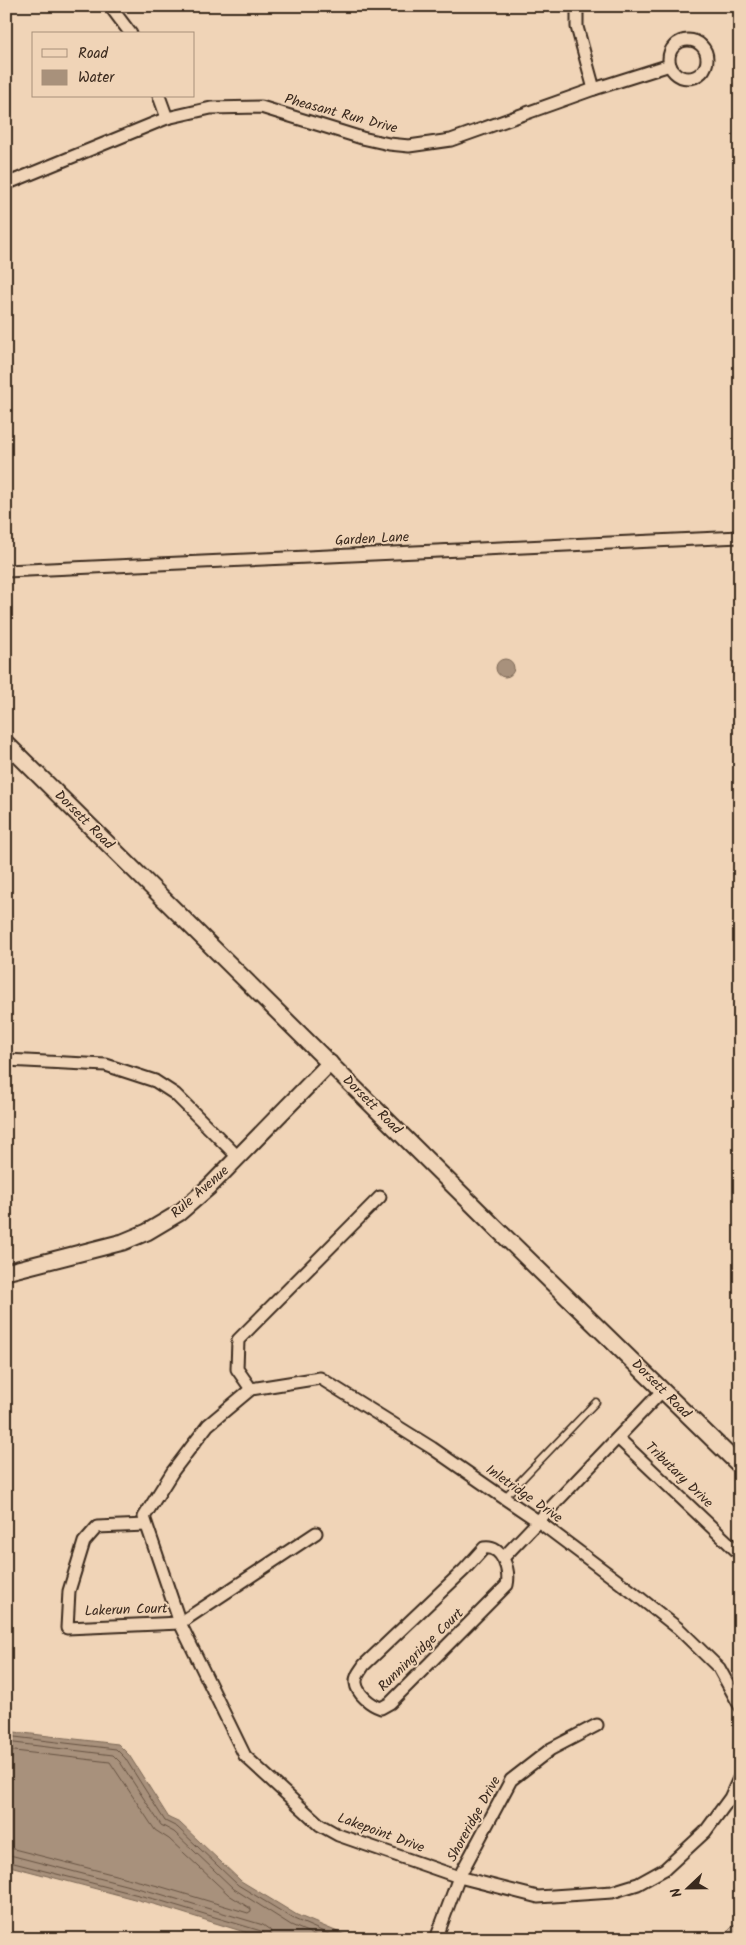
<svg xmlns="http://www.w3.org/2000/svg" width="746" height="1945" viewBox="0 0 746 1945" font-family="Kalam,sans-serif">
	<rect width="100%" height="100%" fill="#f0d4b7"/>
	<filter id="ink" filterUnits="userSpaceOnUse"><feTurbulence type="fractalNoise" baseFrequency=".02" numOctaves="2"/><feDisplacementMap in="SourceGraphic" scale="10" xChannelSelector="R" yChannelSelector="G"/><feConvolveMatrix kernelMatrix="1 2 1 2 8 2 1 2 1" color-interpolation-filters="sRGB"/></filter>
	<g filter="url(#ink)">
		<path fill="#d2b89e" stroke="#86715e" d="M740,1919V1939H720Z"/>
		<g fill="#a8917b" stroke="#7c6856">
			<circle cx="505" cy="668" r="9"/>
			<path d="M6,1731L118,1744L129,1755L169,1818L180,1823L241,1881L297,1915L345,1935L347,1939H267L157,1905L6,1865Z"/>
		</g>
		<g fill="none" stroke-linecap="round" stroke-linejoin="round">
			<g stroke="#675343" stroke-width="1">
				<path d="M6,1736L116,1749L125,1758L165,1821L177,1827L238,1885L294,1919L340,1939"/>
				<path d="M6,1742L113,1755L120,1762L161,1825L174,1832L234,1889L291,1925L324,1939"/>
				<path d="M6,1750L110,1762L155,1830L169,1839L229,1895L251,1909V1911L248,1913L162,1887L6,1847"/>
				<path d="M6,1854L160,1894L263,1925L270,1930L273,1939"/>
				<path d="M6,1861L158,1900L261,1931L265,1934L266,1939"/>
			</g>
			<defs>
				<path id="lane" d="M504,1498L596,1402"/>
				<g id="street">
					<path d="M110,6L131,34"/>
					<path d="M577,6V27L594,89"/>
					<circle cx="688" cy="59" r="19"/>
					<path d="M159,96L167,118"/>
					<path d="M6,184L167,118L211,108L261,107L362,138L389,144L409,146L451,140L594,89L670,65"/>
					<path d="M6,571L740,537"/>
					<path d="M6,1060L106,1065L155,1081L175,1094L238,1157"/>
					<path d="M251,1389L237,1369L238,1340L380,1197"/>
					<path d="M618,1438L740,1554"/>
					<path d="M146,1525L97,1527L84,1542L69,1591L67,1628L180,1623L316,1533"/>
					<path d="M484,1548C503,1545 510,1571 507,1585L390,1703L381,1708C371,1705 357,1694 356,1683C355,1676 361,1670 364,1665L464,1570Z"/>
					<path d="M503,1558L662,1391"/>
					<path d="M740,1706L719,1668L679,1629L635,1594L538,1521L504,1498L432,1448L320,1378L251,1389L208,1425L173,1471L144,1517L180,1623L245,1756L320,1825L338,1835L459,1877L538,1897L612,1892L638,1884L665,1869L705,1832L730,1798L740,1776"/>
					<path d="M436,1939L459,1877L511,1780L551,1749L597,1725"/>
				</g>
				<g id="secondary">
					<path d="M6,743L495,1227L740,1466"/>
					<path d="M6,1272L123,1242L147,1232L179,1213L209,1187L330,1063"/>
				</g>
			</defs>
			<use href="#lane" stroke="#3b2a1e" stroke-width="9"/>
			<use href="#street" stroke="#3b2a1e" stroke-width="15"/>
			<use href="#secondary" stroke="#3b2a1e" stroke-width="19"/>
			<use href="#lane" stroke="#f0d4b7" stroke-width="5.5"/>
			<use href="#street" stroke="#f0d4b7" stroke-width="11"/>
			<use href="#secondary" stroke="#f0d4b7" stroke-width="15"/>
		</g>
	</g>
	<g text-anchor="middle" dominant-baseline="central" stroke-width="4" stroke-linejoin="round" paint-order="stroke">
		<g font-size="14" fill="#3b2a1e" stroke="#f0d4b7">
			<text transform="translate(341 114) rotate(15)">Pheasant Run Drive</text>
			<text transform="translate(372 539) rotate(-3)">Garden Lane</text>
			<text transform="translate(84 820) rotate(45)">Dorsett Road</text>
			<text transform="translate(372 1105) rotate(45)">Dorsett Road</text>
			<text transform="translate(200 1192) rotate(-41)">Rule Avenue</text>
			<text transform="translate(661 1389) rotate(45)">Dorsett Road</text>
			<text transform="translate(679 1475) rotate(44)">Tributary Drive</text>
			<text transform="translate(524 1494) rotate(35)">Inletridge Drive</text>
			<text transform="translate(126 1610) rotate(-2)">Lakerun Court</text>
			<text transform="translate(421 1650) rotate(-44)">Runningridge Court</text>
			<text transform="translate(474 1819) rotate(-61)">Shoreridge Drive</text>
			<text transform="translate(381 1833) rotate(20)">Lakepoint Drive</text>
		</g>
	</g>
	<rect width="746" height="1945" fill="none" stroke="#f0d4b7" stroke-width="25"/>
	<rect x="12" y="12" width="721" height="1920" fill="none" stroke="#3b2a1e" stroke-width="2" filter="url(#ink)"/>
	<rect x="32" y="32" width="162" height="65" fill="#f0d4b7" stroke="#a8907a"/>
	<rect x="42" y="49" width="25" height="8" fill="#f0d4b7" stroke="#a8907a"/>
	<text x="78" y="58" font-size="15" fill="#3b2a1e">Road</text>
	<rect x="42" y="70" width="25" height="15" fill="#a8917b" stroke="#a8907a"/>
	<text x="78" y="82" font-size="15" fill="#3b2a1e">Water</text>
	<g transform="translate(688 1888) rotate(248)" stroke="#f0d4b7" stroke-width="4" paint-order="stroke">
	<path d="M0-4L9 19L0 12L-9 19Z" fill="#3b2a1e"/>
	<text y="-8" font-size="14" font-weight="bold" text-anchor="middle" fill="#3b2a1e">N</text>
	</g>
</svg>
